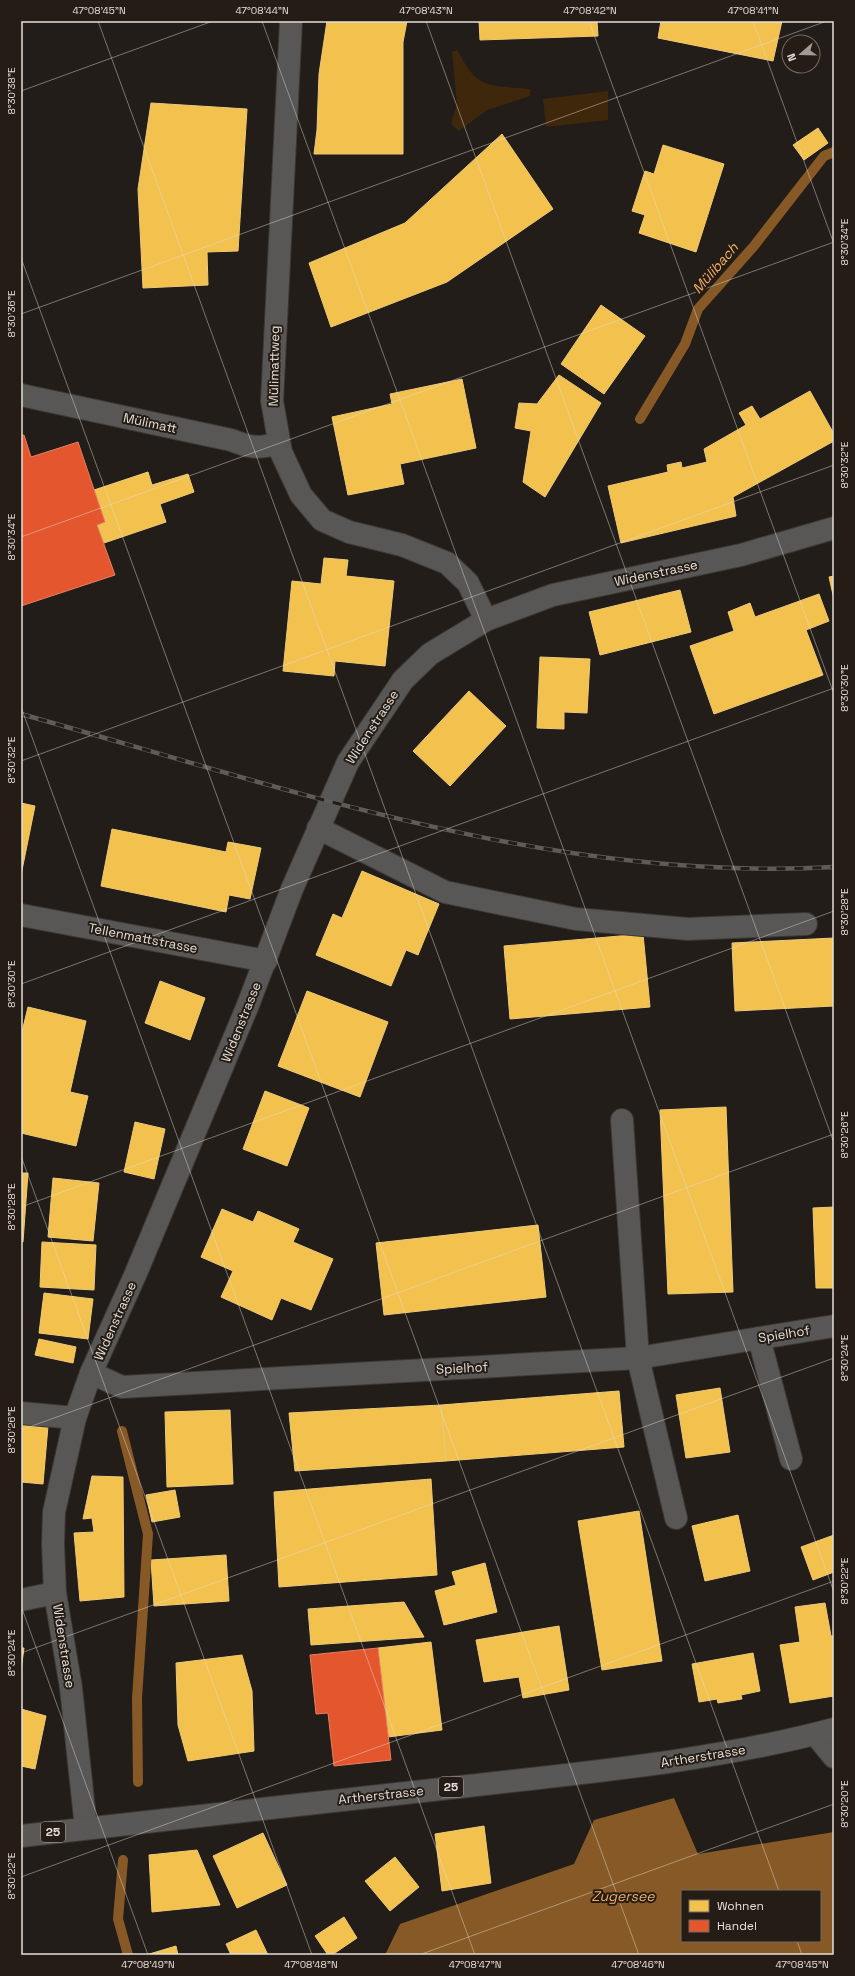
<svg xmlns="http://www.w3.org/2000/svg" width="855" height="1976" viewBox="0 0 855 1976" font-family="'Space Grotesk',sans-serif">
	<rect width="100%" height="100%" fill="#221d18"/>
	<g fill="#3f270c">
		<path d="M457,50C463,60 471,77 483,82C496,88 515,87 530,89V96L487,110L459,131L451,124L457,104L452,52Z"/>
		<path d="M608,91V120L546,127L543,99Z"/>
	</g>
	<path fill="#875926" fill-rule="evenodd" d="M674,1798L698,1854L834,1832V1955H385L400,1924L574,1864L594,1820ZM682,1891H820V1941H682Z"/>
	<g fill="#f2c14e" stroke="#eeca78">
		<path d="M327,21H407L403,42V154H314L317,130L319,74Z"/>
		<path d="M479,21H597L598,36L480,40Z"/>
		<path d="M661,21H782L773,61L658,38Z"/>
		<path d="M151,103L247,109L238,251L207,252L208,285L143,288L138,189Z"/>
		<path d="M818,128L828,143L804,160L793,145Z"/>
		<path d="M502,134L553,209L447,282L331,327L309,263L405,223Z"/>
		<path d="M663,145L724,164L696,252L639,233L645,215L632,211L645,171L654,174Z"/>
		<path d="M601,305L645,336L604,394L561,364Z"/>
		<path d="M559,375L601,403L545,497L523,482L531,431L515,428L519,403L537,404Z"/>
		<path d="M462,379L476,448L400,464L404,484L348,495L332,417L392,404L390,394Z"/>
		<path d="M810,391L834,434V441L733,497L736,516L621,543L608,486L668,472L667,465L681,462L682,468L707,462L704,449L746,425L739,413L752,406L760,419Z"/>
		<path d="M148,472L152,485L188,474L194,492L160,504L166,522L104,543L97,525L105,522L94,490Z"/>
		<path d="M324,558L348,560L346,576L394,581L385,666L335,661L334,676L283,671L292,581L321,584Z"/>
		<path d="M834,576V599L829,577Z"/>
		<path d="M680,590L691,632L600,655L589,612Z"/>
		<path d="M819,594L829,621L806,630L823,675L714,714L690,646L734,631L728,612L750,603L755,617Z"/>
		<path d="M540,657L590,659L587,713L564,712V729L537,728Z"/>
		<path d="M469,691L506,726L450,786L413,751Z"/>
		<path d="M21,803L35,806L21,875Z"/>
		<path d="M112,829L226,852L228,842L261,848L250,899L229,895L226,912L101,886Z"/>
		<path d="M362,871L439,904L418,955L406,950L391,986L316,955L333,914L342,918Z"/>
		<path d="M643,934L650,1007L510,1019L504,946Z"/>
		<path d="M834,938V1006L735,1011L732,943Z"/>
		<path d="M160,981L205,998L190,1040L145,1023Z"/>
		<path d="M307,991L388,1022L360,1097L278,1066Z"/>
		<path d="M28,1007L86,1021L70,1092L88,1096L76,1146L21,1133V1036Z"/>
		<path d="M265,1091L309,1108L287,1166L243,1149Z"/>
		<path d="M726,1107L733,1292L668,1294L660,1110Z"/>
		<path d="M135,1122L165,1129L154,1179L124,1172Z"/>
		<path d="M21,1173H28L23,1242H21Z"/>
		<path d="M53,1178L99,1183L93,1241L48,1237Z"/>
		<path d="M834,1207V1288H816L813,1208Z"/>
		<path d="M222,1209L253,1222L258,1211L299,1229L293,1242L333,1259L311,1310L281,1298L272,1320L221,1297L233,1271L201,1257Z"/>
		<path d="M538,1225L546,1297L384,1315L376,1243Z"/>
		<path d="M42,1242L96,1245L94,1290L40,1287Z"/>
		<path d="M44,1293L93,1299L88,1339L39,1333Z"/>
		<path d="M39,1339L76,1347L73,1363L35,1355Z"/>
		<path d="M720,1388L730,1452L686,1458L676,1395Z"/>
		<path d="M619,1391L624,1447L446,1461L441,1405Z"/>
		<path d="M441,1405L446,1461L295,1471L289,1413Z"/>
		<path d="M230,1410L233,1484L167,1487L165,1412Z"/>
		<path d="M21,1423L48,1426L43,1484L21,1482Z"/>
		<path d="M92,1476L123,1477L124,1597L80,1601L74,1533L94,1532L92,1518L83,1519Z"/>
		<path d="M431,1479L437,1575L279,1587L274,1492Z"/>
		<path d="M175,1490L180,1517L152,1522L146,1495Z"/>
		<path d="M639,1511L662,1661L602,1670L578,1521Z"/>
		<path d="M738,1515L750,1571L705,1581L692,1526Z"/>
		<path d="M834,1535V1572L813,1580L801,1547Z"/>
		<path d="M226,1555L229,1601L154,1606L151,1560Z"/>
		<path d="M485,1563L497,1612L444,1625L435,1591L456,1585L452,1572Z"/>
		<path d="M404,1602L424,1637L311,1645L308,1609Z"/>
		<path d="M825,1603L831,1636H834V1696L790,1703L780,1645L800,1642L795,1607Z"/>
		<path d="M559,1626L569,1690L523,1698L519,1677L484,1682L476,1640Z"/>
		<path d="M431,1642L442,1730L388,1737L378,1648Z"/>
		<path d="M21,1648H24L21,1670Z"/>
		<path d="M753,1653L760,1691L741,1695L742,1699L718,1703L717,1699L699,1702L692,1664Z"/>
		<path d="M242,1655L252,1691L254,1751L188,1761L178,1725L176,1663Z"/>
		<path d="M21,1709L46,1716L35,1769L21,1766Z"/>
		<path d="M484,1826L491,1883L442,1891L435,1834Z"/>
		<path d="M263,1833L287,1885L237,1908L213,1856Z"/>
		<path d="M197,1850L220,1905L152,1912L149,1855Z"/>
		<path d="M395,1857L419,1887L390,1911L365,1881Z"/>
		<path d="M344,1917L357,1938L332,1955H328L315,1936Z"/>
		<path d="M256,1930L268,1955H231L226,1944Z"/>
		<path d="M176,1946L178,1955H146Z"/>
	</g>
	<g fill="#e4572e" stroke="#e48062">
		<path d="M24,435L31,457L78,442L105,522L97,525L115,575L21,606V436Z"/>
		<path d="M378,1648L391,1760L334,1766L328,1713L316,1714L310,1655Z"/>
	</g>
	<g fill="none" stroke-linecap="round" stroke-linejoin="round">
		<g stroke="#875926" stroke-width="10">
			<path d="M640,419L685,344L698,309L754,246L824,156L834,152"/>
			<path d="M122,1431L148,1534L137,1698L138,1782"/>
			<path d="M123,1860L118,1919L128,1955"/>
		</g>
		<defs>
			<g id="minor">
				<path d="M291,21L272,401L281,452L301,495L322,520L349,532L402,545L447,563L468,583L486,620"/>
				<path d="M21,395L231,440C251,448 258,449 279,443"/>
				<path d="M318,828L445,892L576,919L688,929L806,924"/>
				<path d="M21,915L266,961"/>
				<path d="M622,1120L638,1358L676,1518"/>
				<path d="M759,1338L791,1459"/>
				<path d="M91,1373L122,1387L638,1358L834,1326"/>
				<path d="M21,1413L75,1418"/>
				<path d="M21,1600L55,1593"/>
				<path d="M815,1734L834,1757"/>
				<path d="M86,1828L71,1688L55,1593L53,1544L54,1512L75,1418L91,1373L136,1273L248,1005L292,889L348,762L403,680L430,654L486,620L553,595L741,555L834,528"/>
			</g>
			<path id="major" d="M21,1836C170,1819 319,1802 468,1786C590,1772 714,1761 834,1729"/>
		</defs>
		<use href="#minor" stroke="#3c3834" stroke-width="24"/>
		<use href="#major" stroke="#3c3834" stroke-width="24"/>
		<use href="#minor" stroke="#585756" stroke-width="22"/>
		<use href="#major" stroke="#595856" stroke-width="22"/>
		<defs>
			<path id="rail" d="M21,714C286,788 554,883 834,867"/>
		</defs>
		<use href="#rail" stroke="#5e5b59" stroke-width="4.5"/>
		<use href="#rail" stroke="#251d15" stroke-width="3" stroke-dasharray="9" stroke-linecap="butt"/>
	</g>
	<path fill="none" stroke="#e5dfda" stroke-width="1" stroke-opacity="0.45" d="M98,21L779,1891M262,21L834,1592M426,21L834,1143M589,21L834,694M753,21L834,244M21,91L213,21M21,258L639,1955M21,314L827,21M21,537L834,242M21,707L475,1955M21,761L834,465M21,984L834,688M21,1156L312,1955M21,1207L834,911M21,1430L834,1134M21,1606L148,1955M21,1653L834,1358M21,1877L834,1581M797,1941L802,1955M419,1955L834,1804"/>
	<g text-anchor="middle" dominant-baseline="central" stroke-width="4" stroke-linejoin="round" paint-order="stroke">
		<g fill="#251d15" stroke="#aba59f" stroke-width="1">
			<rect x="439" y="1777" width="24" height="20" rx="3"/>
			<rect x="41" y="1822" width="24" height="20" rx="3"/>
		</g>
		<g font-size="12" font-weight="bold" fill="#e5dfda">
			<text x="451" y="1787">25</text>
			<text x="53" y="1832">25</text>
		</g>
		<g font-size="13" fill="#e5dfda" stroke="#251d15">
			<text transform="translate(274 366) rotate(-89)">Mülimattweg</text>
			<text transform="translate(150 423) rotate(12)">Mülimatt</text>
			<text transform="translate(656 573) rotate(-12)">Widenstrasse</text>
			<text transform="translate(372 727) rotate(-57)">Widenstrasse</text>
			<text transform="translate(143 938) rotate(11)">Tellenmattstrasse</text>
			<text transform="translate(241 1022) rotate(-68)">Widenstrasse</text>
			<text transform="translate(115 1321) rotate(-66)">Widenstrasse</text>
			<text transform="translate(784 1334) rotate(-9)">Spielhof</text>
			<text transform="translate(462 1368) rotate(-3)">Spielhof</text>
			<text transform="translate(64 1646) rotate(81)">Widenstrasse</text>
			<text transform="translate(703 1756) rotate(-9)">Artherstrasse</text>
			<text transform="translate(381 1795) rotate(-6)">Artherstrasse</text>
		</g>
		<g font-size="14" font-style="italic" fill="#f4ae66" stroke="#251d15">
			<text transform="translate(715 268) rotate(-49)">Mülibach</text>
			<text x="623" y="1896">Zugersee</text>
		</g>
	</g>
	<rect width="855" height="1976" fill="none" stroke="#251d15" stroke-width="44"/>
	<rect x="681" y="1890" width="140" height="52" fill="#251d15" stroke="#726b64"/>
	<rect x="689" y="1900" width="20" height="12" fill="#f2c14e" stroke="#726b64"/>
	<text x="717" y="1910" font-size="12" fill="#e5dfda">Wohnen</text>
	<rect x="689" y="1920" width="20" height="12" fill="#e4572e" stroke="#726b64"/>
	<text x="717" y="1930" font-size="12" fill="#e5dfda">Handel</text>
	<g transform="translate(801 54) rotate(250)"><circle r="19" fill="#251d15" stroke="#726b64"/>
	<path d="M0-3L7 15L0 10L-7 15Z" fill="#a19b96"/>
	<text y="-6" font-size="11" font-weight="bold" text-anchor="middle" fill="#e5dfda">N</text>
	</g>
	<rect x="22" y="22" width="811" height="1932" fill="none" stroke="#e5dfda" stroke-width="1.5"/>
	<g font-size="10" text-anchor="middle" fill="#e5dfda">
		<text x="99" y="14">47°08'45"N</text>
		<text x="262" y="14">47°08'44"N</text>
		<text x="426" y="14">47°08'43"N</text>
		<text x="590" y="14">47°08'42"N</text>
		<text x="753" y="14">47°08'41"N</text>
		<text transform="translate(11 91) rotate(-90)" y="4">8°30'38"E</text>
		<text transform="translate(844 242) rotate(-90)" y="4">8°30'34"E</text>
		<text transform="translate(11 314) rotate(-90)" y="4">8°30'36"E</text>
		<text transform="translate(844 465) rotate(-90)" y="4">8°30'32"E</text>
		<text transform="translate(11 537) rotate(-90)" y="4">8°30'34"E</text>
		<text transform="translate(844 688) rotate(-90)" y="4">8°30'30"E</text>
		<text transform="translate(11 760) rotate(-90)" y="4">8°30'32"E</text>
		<text transform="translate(844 912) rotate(-90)" y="4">8°30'28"E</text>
		<text transform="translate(11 984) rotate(-90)" y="4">8°30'30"E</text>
		<text transform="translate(844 1135) rotate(-90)" y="4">8°30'26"E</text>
		<text transform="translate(11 1207) rotate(-90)" y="4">8°30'28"E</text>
		<text transform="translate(844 1358) rotate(-90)" y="4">8°30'24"E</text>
		<text transform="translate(11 1430) rotate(-90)" y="4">8°30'26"E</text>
		<text transform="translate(844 1581) rotate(-90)" y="4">8°30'22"E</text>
		<text transform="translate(11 1653) rotate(-90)" y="4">8°30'24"E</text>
		<text transform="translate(844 1804) rotate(-90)" y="4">8°30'20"E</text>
		<text transform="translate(11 1876) rotate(-90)" y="4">8°30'22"E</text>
		<text x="148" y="1968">47°08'49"N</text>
		<text x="311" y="1968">47°08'48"N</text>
		<text x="475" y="1968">47°08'47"N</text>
		<text x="638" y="1968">47°08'46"N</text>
		<text x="802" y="1968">47°08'45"N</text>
	</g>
</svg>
